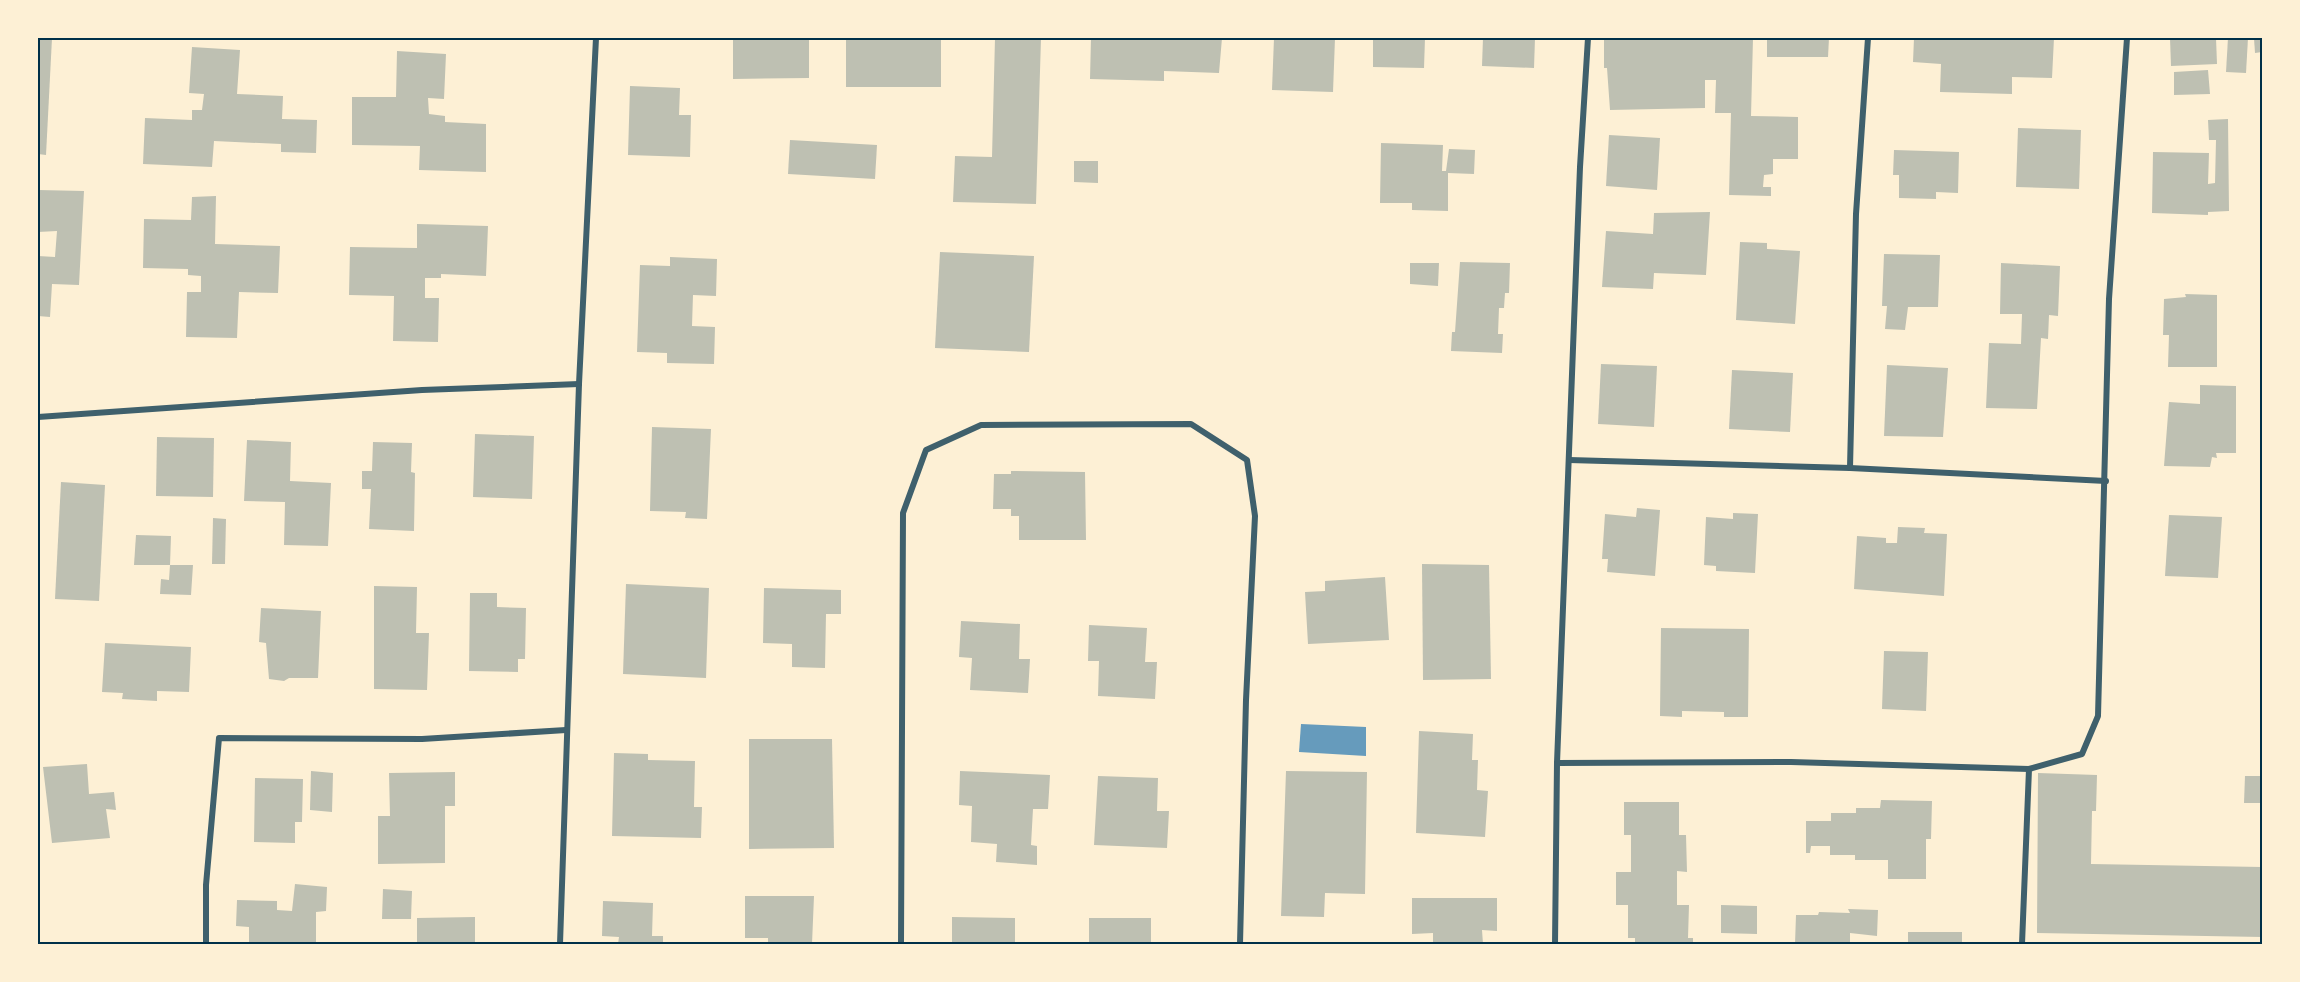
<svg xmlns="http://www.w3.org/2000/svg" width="2300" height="982" viewBox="0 0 2300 982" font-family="Signika,sans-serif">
	<rect width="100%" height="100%" fill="#fdf0d5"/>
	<path fill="#669bbc" d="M1301,724L1366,727V756L1299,752Z"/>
	<g fill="#bec0b2">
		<path d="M38,38H52L46,155L38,154Z"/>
		<path d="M733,38H809V78L733,79Z"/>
		<rect x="846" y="38" width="95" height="49"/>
		<path d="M995,38H1041L1036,204L953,202L955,156L992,157Z"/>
		<path d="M1091,38H1222L1219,73L1164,71V81L1090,79Z"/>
		<path d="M1274,38H1335L1333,92L1272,90Z"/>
		<path d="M1373,38H1425L1424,68L1373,67Z"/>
		<path d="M1483,38H1535L1534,68L1482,66Z"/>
		<path d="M1604,38H1753L1751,116L1798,117V159H1773V174L1764,175L1763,187H1771V196L1729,195L1731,113H1715L1716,80H1705V108L1610,110L1607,68H1604Z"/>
		<path d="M1767,38H1829L1828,57H1767Z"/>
		<path d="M1914,38H2054L2052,78L2012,77V94L1940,92L1941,64L1913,62Z"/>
		<path d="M2170,38H2216L2217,64L2171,66Z"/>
		<path d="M2228,38H2248L2246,73L2226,72Z"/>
		<path d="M2254,38H2262V52L2255,53Z"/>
		<path d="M192,47L240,50L237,94L283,96L282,119L317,120L316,153L281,152V144L214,141L212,167L143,164L145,118L192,120V110H202L204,94L189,93Z"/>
		<path d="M397,51L446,54L444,99L428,98L429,114L445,116V122L486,124V172L419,170L420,146L352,145V97H396Z"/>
		<path d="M2208,70L2210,94L2174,95V72Z"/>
		<path d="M630,86L680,88L679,115H691L690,157L628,155Z"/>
		<path d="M2228,119L2229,211L2208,212V215L2152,213L2153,152L2209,153L2208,184L2215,183L2216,140H2209L2208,120Z"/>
		<path d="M2018,128L2081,130L2079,189L2016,187Z"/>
		<path d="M1609,135L1660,138L1657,190L1606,186Z"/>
		<path d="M790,140L877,145L875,179L788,174Z"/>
		<path d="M1381,143L1443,145L1442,171H1446L1449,149L1475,150L1474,174L1448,173V211L1412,210V203H1380Z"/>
		<path d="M1894,150L1959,152L1958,193L1936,192V199L1899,198V175H1893Z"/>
		<path d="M1074,161H1098V183L1074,182Z"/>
		<path d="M38,190L84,191L79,285L52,284L50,317L38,316V256L55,257L57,231L38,232Z"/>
		<path d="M216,196L215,244L280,246L278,293L239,292L237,338L186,337L187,292H201V276L188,275V269L143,268L144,219L191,220L192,197Z"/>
		<path d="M1710,212L1706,275L1654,273L1653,289L1602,287L1606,231L1653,234L1654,213Z"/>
		<path d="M417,224L488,226L486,276L441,274V278H425V298H439L438,342L393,341L394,296L349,295L350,247L417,248Z"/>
		<path d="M1740,242L1767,243V249L1800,251L1795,324L1736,320Z"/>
		<path d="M940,252L1034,256L1029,352L935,348Z"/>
		<path d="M1884,254L1940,255L1938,307H1908L1905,330L1885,329L1887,306H1882Z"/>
		<path d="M670,257L717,259L716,296L693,295L692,326L715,327L714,364L667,363V353L637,352L640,265L670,266Z"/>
		<path d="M1460,262L1510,263L1509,293H1505L1504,308H1499L1498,334H1503L1502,353L1451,351L1452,332H1455Z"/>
		<path d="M1410,263H1439L1438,286L1410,284Z"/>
		<path d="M2001,263L2060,266L2058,316L2049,315L2048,339L2041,338L2037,409L1986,408L1989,343L2021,344L2022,314H2000Z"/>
		<path d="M2185,294L2217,295V367H2168L2169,335H2163L2164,299L2186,297Z"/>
		<path d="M1601,364L1657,366L1654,427L1598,424Z"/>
		<path d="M1887,365L1948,368L1943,437L1884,436Z"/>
		<path d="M1732,370L1793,373L1790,432L1729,429Z"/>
		<path d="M2200,385L2236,386V453H2216L2217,458L2212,457L2210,467L2164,466L2169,402L2200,404Z"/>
		<path d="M652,427L711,429L707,519L685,518L686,512L650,511Z"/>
		<path d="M475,434L534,436L532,499L473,497Z"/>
		<path d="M157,437L214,438L213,497L156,496Z"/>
		<path d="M247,440L291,442L290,481L331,483L328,546L284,545L285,502L244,501Z"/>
		<path d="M373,442L412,443L411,472L415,473L414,531L369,529L371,489H362V471H372Z"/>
		<path d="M1011,471L1085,472L1086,540H1019V516H1011V509H993L994,474H1011Z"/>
		<path d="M61,482L105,485L99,601L55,599Z"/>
		<path d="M1637,508L1660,510L1655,576L1607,572L1608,559H1602L1605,514L1636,517Z"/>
		<path d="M1733,513L1758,514L1755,573L1716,571V566L1704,565L1706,517L1733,519Z"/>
		<path d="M2169,515L2222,517L2218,578L2165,576Z"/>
		<path d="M213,518L226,519L225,564H212Z"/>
		<path d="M1898,527L1925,528L1924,533L1947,534L1944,596L1854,589L1857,536L1886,538V543H1897Z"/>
		<path d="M136,535L171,536L170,565H134Z"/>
		<path d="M1422,564L1489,565L1491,679L1423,680Z"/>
		<path d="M170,565H193L191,595L160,594L161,579L169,580Z"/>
		<path d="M1385,577L1389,640L1308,644L1305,592L1325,591V581Z"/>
		<path d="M626,584L709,588L706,678L623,674Z"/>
		<path d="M374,586L417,587L416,633H429L427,690L374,689Z"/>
		<path d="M764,588L841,590V614H826L825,668L792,667V644L763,643Z"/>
		<path d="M470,593H497V607L526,608L525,659H518V672L469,671Z"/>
		<path d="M261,608L321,611L318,678H289L284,681L269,679L266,643L259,642Z"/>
		<path d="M961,621L1020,624L1019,659H1030L1028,693L970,690L972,658L959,657Z"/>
		<path d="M1089,625L1147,628L1145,662H1157L1155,699L1098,696L1099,661H1088Z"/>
		<path d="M1661,628L1749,629L1748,717H1724V712L1682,711V717L1660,716Z"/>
		<path d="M105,643L191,647L189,692L157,691V701L122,699L123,693L102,692Z"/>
		<path d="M1884,651L1928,652L1926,711L1882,709Z"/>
		<path d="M1419,731L1473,734L1472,760H1478L1477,790L1488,791L1485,837L1416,833Z"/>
		<path d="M749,739H832L834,848L749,849Z"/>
		<path d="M614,753L648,754V760L695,761L694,807H702L701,838L612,836Z"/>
		<path d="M87,764L89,794L114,792L116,810L106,809L110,838L52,843L43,767Z"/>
		<path d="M311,771L333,773L332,812L310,810Z"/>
		<path d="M960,771L1050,775L1048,809H1033L1031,845L1037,846V865L996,862L997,844L971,842L972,806L959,805Z"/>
		<path d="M1286,771L1367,772L1365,894L1325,893L1324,917L1281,916Z"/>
		<path d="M455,772V806H445V863L378,864V816H390L389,773Z"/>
		<path d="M2038,773L2097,775L2096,811H2092L2091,864L2262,867V937L2037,933Z"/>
		<path d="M1098,776L1158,778L1157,811H1169L1167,848L1094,845Z"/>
		<path d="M2245,776H2262V803H2244Z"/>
		<path d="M255,778L303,779L302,822H295V843L254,842Z"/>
		<path d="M1881,800L1932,801L1931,839H1926V879H1888V860H1855V855H1830V846H1811L1810,853H1806V821H1831V813H1856V808H1880Z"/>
		<path d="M1624,802H1679V835H1686L1687,872L1677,871V905H1689L1688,938H1693V944H1635V938H1628V905H1616V872H1631V835H1624Z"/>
		<path d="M295,884L327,887L326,911L316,912V944H249V927L236,926L237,900L277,901V910L292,911Z"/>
		<path d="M383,889L412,891L411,919H382Z"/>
		<path d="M745,896H814L812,944H768V938H745Z"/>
		<path d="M1412,898H1497V931L1482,930L1483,944H1433V933L1412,934Z"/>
		<path d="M603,901L653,903L652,936H663V944H618L619,937L602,936Z"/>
		<path d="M1721,905L1757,906V934L1721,933Z"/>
		<path d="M1848,909L1878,910L1877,936L1850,933V944H1795L1796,915H1818L1819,912L1850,913Z"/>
		<path d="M475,917V944H417V918Z"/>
		<path d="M952,917L1015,918V944H952Z"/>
		<rect x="1089" y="918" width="62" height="26"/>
		<rect x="1908" y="932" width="54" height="12"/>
	</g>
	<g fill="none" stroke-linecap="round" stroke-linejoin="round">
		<g stroke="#3f606c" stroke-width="6">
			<path d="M38,417L422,390L579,384"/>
			<path d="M1569,460L1850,468L2106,481"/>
			<path d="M1850,468L1856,214L1868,38"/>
			<path d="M1557,763L1791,762L2029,769"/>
			<path d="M206,944V885L219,738L422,739L566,730"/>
			<path d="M560,944L579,384L596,38"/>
			<path d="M901,944L903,513L926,450L981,425L1191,424L1247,460L1255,516L1246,700L1240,944"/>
			<path d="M1555,944L1557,763L1580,167L1588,38"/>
			<path d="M2022,944L2029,769L2082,754L2098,716L2109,299L2127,38"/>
		</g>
	</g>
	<rect width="2300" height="982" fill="none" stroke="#fdf0d5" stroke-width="78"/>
	<rect x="39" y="39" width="2222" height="904" fill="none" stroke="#003049" stroke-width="2"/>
</svg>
